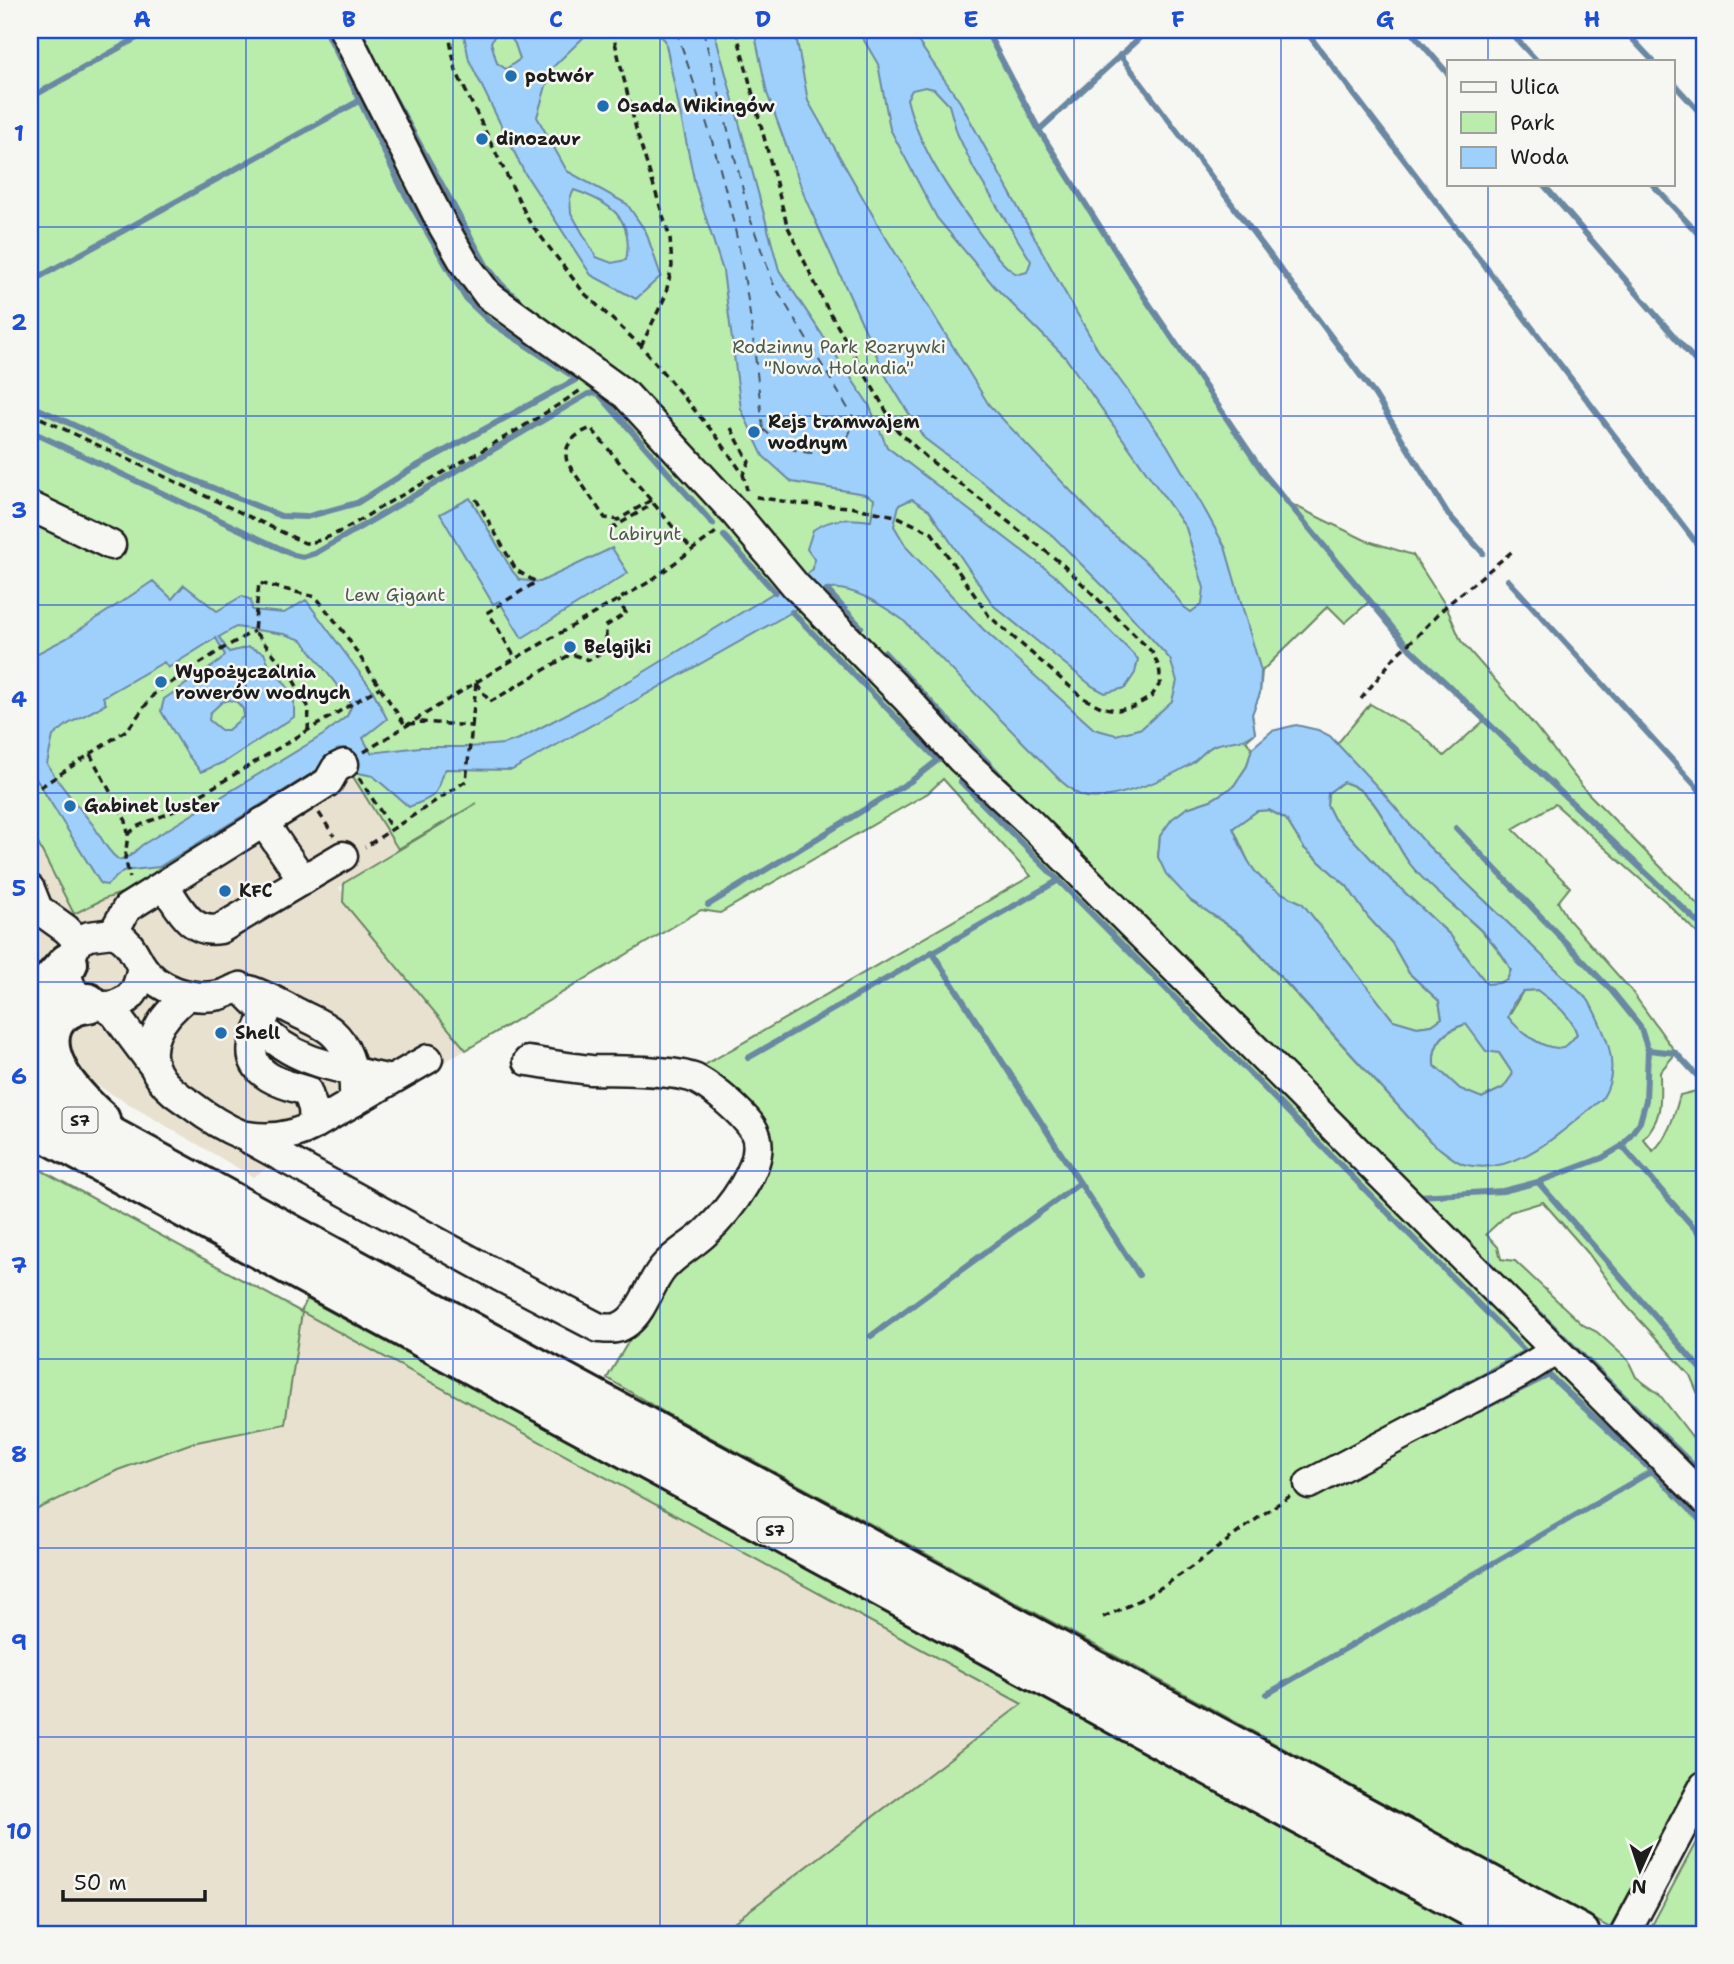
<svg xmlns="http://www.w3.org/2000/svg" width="1734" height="1964" viewBox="0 0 1734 1964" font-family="'Shantell Sans',sans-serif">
	<rect width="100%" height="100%" fill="#f6f6f2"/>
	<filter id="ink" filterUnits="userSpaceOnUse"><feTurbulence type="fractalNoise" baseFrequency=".0143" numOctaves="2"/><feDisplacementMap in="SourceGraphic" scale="14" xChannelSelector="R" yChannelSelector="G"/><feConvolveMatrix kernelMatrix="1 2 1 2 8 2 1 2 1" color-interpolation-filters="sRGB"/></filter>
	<g filter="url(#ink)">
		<g fill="#e9e1d0">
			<path d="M341,759L398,849L339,888L466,1050L425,1072L253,1177L30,1046V828L74,914L104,899Z"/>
			<path d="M30,1164L1023,1704L718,1934H30Z"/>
		</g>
		<g fill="#baecac" stroke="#6b8464" stroke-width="2" fill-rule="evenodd">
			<path d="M30,30H986L1039,130L1145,298L1265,475L1287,502L1365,540L1413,555L1446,606L1461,641L1535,726L1586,791L1704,911V940L1665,901L1555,804L1513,829L1570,887L1558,902L1568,919L1630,989L1676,1053L1660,1072C1660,1101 1664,1117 1643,1139L1653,1151C1669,1136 1674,1116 1680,1095L1704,1089V1403L1701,1401L1690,1375L1625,1304L1588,1253L1543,1202L1510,1212L1486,1234L1498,1247L1501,1259L1515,1261L1583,1325L1597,1332L1628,1360L1636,1377L1659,1394L1704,1452V1795L1687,1787L1610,1928L1130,1664L669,1415L607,1378L656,1295L763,1168L696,1070L1031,876L943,779L928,793L720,913L701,910L466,1050L343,902L344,883L477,803L398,849L342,759L146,885L104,899L74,914L30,828V784L35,780L30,771ZM1370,601L1410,649L1486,719L1444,756L1420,733L1370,704L1337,744L1427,845L1589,1001L1562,1130L1431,1142L1241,934L1190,900L1158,857L1160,836L1172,820L1187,808L1211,800L1233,787L1247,766L1252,748L1246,741L1255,733L1252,714L1260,693L1262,671L1328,606L1345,623Z"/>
			<path d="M1343,782C1380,792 1389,837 1410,864C1440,902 1489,926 1511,970L1507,980L1499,983L1487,984L1450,935L1385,874L1334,819L1327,805L1328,793Z"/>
			<path d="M1269,810L1286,819L1304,848L1347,886L1368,917L1392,943L1409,973L1439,1001L1442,1018L1432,1025L1417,1027L1393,1020L1302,903L1280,894L1253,872L1233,828L1257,811Z"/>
			<path d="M1537,990C1554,1003 1570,1013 1577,1034C1572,1040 1568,1047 1560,1048C1542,1050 1518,1030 1508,1017L1523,991Z"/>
			<path d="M1466,1024L1475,1034L1499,1053L1513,1074L1503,1088L1482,1098L1460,1089L1434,1065C1432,1042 1445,1031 1466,1024Z"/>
			<path d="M30,1164L301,1312L307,1299L1478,1934H718L1022,1704L302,1312L285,1424L192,1443L118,1470L32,1512L30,1511Z"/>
			<path d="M1704,1827V1934H1647L1649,1931Z"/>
		</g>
		<g fill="#9fd0fc" stroke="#6b88a2" stroke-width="2" fill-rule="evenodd">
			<path d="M463,30H591L551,69L537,117L567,171L627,204L646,232L661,276L636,299L591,275L524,172L469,60ZM507,32L515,44L520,59L506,69L497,63L491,42L496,33ZM574,190C609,202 635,218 626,260L612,263L596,257L571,213L570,198Z"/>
			<path d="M653,30H714L779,270L869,405L887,447L1059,579L1138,659L1135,673L1125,688L1105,693L1092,686L994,606L929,510L912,499L899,505L894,526L907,548L983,629L1094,729L1116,735L1142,728L1172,701L1177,681L1170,659L1112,595L1052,535L924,438L887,378L806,200L767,93L754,30H795L808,101L880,228L989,405L1107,529L1155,570L1184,607L1191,612L1202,604L1204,588L1186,528L1065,357L994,286L937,218L890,129L878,64L858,30H910L960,102L1055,275L1098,350L1167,445L1206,512L1225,547L1261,671L1260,693L1252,714L1255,733C1243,743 1229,740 1215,745C1205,749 1198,760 1189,765C1168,778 1108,804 1083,796C1075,794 1067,786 1061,781L903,620C885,607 849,583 826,590C813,594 802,604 792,612L512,770L446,769C439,776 441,784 436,792C431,800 417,803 409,807L373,776L354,772L342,755L159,867L123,871L107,885L101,884L30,769V657L67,638L153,581L172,599L184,585L217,611L242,596L251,600L252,610L284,613L306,600L373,691L387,719L363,738L371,753L420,747H469L503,744L519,739L631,680L775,592L795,585L813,569L814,559L807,549L813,530C830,518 850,518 871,521L874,499L865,494L792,482L763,456L741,409L723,271L695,184L665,40ZM925,87L934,89L949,105L957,133L974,169L1031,261L1027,272C1021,274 1017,275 1012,271C1000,263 991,249 983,238C953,197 919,149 907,99L912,90ZM236,627L284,634L302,640L352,705L347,716L323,735L142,845L130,856L119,860C106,850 102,838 93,825C77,805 60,786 47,764L53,736L68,724L106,704L103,697L164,662L168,668L216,638L225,655L220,661L164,699L161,711L187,754L201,772L226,761L294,717V696L283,681L270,668L264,653L249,647L229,652L219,637ZM229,700L237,702L243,709L244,716L228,730H221L209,720L210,713L222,702Z"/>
			<path d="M470,498L513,572L520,580L540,582L612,548L628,573L522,638L499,601L493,604L440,514Z"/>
			<path d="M1296,725L1318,730L1330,736L1383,793L1427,845L1589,1001C1605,1032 1623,1067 1602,1099C1565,1128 1516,1179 1463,1164C1453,1160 1441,1149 1431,1142L1242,934L1190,900L1166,874L1158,857L1160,836L1172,819L1187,808L1211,800L1233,787L1247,766L1252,748L1272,731ZM1343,782C1380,791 1389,837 1410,864C1440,902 1489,925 1511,970L1507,980L1499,983L1487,984L1450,935L1385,874L1334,819L1327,805L1328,793ZM1269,810L1286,819L1304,848L1347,886L1368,917L1392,943L1409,973L1439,1001L1442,1018L1432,1025L1417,1027L1393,1020L1302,903C1258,884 1251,871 1233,828L1257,811ZM1537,990C1554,1003 1570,1013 1577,1034C1572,1040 1567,1048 1558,1048C1540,1048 1518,1030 1508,1017L1513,1004L1523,991ZM1466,1024L1486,1051L1499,1053L1513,1074L1503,1088L1482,1098L1460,1089L1434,1065C1432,1043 1445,1030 1466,1024Z"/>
		</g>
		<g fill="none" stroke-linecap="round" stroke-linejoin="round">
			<g stroke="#6b88a2" stroke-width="6">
				<path d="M360,30L371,53"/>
				<path d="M986,30L1039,130L1145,298L1265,475L1410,649L1704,928"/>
				<path d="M1305,30L1704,553"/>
				<path d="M1410,30L1449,75"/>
				<path d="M1508,30L1537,61"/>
				<path d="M1624,30L1653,61"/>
				<path d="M1120,55L1375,395L1448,514L1483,553"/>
				<path d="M1673,83L1704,117"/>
				<path d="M392,94L486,265L502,285L522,303"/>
				<path d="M30,98L151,30"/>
				<path d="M1039,130L1148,30"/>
				<path d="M1543,184L1704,371"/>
				<path d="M1652,184L1704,240"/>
				<path d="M30,282L359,101"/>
				<path d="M30,405L184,476L281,516L306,517L357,503L413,468L577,379L489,321L466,299L402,189L326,30"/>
				<path d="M659,411L676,429"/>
				<path d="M30,431L294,555L303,557L316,553L588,394L598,393L713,524"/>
				<path d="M724,536L775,592"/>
				<path d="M1508,580L1704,795"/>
				<path d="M827,590L861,627"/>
				<path d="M884,652L1010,786"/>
				<path d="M961,782L1526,1352L1409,1416"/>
				<path d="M708,905L911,781L938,760L792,612"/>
				<path d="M932,952L1139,1275"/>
				<path d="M1648,1050L1676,1053L1704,1083"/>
				<path d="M748,1058L1059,880"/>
				<path d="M1622,1146L1704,1239"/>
				<path d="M1538,1182L1704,1373"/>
				<path d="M1419,1196L1503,1191L1538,1182L1602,1158L1622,1146L1640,1122L1646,1100L1648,1050L1640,1026L1611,990L1456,828"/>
				<path d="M1536,1310L1704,1476"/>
				<path d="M871,1336L1080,1183"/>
				<path d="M1477,1411L1549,1375L1652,1471L1704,1524"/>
				<path d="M1267,1694L1652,1471"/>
			</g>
			<g stroke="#43525f" stroke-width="2" stroke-dasharray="9 7" stroke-linecap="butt">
				<path d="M676,30C699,97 721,164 736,234C750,298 756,364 763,429L759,432"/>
				<path d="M703,30L750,218L773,283L853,417C852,454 813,460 785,446C777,442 770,435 763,429"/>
			</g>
			<defs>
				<g id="minor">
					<path d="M344,30L443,226L465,264L488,295L626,395L735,513L795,585L906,698L961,759L1029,822L1704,1499"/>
					<path d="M30,506L111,545"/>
					<path d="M263,822L303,880"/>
					<path d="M164,885C179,906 190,935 220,929L343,856"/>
					<path d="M30,889L38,909L66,929L78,941"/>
					<path d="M113,933L127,908L328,782L336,768L344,764"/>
					<path d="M142,966C140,975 139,985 133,993C116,1016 73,1007 68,978C66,964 73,953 78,941L89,936L113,933C130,940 133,952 141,965C157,990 192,1001 220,995C227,993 234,989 240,987L266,1013C262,1023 256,1034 253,1045C247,1075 284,1085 307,1091L313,1108L314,1125C294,1136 272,1140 248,1136"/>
					<path d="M249,990C267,996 282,1005 298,1013C309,1019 323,1024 332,1032C351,1049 355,1078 354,1102"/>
					<path d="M188,996C162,1015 138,1048 161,1079C169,1090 180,1097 190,1104C207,1117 222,1127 242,1135L499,1276L599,1328C611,1329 618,1330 628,1322C644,1309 650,1283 663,1268C675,1254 691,1246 704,1234C726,1214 772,1160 753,1129C744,1114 713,1088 698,1080C677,1069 617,1071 591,1070C570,1068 549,1064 528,1061"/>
					<path d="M103,1006L114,1013L152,1064"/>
					<path d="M261,1027C294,1064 343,1068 390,1080"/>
					<path d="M314,1125L428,1059"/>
					<path d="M1309,1484L1518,1374L1555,1351"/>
					<path d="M1625,1934L1704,1786"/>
				</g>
				<g id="highway">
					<path d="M30,999L43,991L68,963"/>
					<path d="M88,1003C51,1008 41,1037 57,1069C64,1085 87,1109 100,1120"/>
					<path d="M30,1093L1580,1934"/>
					<path d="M30,1124L1520,1934"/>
				</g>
			</defs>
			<use href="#minor" stroke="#1c1c1c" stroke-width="33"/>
			<use href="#highway" stroke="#1c1c1c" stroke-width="44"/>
			<g stroke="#1c1c1c" stroke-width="3.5" stroke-dasharray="7 5" stroke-linecap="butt">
				<path d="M448,30L456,71L529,221L584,293L641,346L717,437L743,474L747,490"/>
				<path d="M612,30L637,133L670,238L672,266L665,297L641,346"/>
				<path d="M736,30L787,225L825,304L897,430L926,457L1062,564L1152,652L1159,667L1161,682L1151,697L1133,707L1118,710L1103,708L1083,698L989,616L932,533L896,516L850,507L800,504L751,496"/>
				<path d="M30,413L305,543C330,542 364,517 386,504C452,467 518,432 581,390"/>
				<path d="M731,428L749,462L743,474"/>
				<path d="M476,499L516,570L536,582L488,612L516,659"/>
				<path d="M651,500L618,520L605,518L567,462C562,444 576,434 591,428L692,550"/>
				<path d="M611,529L653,504"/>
				<path d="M476,683L490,702L571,654L589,660L606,650V626L626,613L618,600"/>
				<path d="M1361,699L1397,654L1417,636L1446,606L1515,549"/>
				<path d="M472,726L476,683"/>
				<path d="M308,731L309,708L290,674L254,631L259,583L316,597L343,631L405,725L422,722L472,726L466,781L365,847"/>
				<path d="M364,752L499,668L649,582L719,530"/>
				<path d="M90,754L126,821L128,834L125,858L130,878"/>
				<path d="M359,778L392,829"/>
				<path d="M30,794L128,729L154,694L222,649L254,631"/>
				<path d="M319,813L334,836"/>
				<path d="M128,834L138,826L172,812L380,687"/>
				<path d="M1103,1617C1175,1589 1228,1535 1292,1495"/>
			</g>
			<use href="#minor" stroke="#f6f6f2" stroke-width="28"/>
			<use href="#highway" stroke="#f6f6f2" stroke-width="38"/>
		</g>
	</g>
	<path fill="none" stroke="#1d4ed8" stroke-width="2" stroke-opacity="0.55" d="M246,30V1934M453,30V1934M660,30V1934M867,30V1934M1074,30V1934M1281,30V1934M1488,30V61M1488,184V1934M30,227H1704M30,416H1704M30,605H1704M30,793H1704M30,982H1704M30,1171H1704M30,1359H1704M30,1548H1704M30,1737H1704"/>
	<g fill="#1f6fb2" stroke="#f6f6f2" stroke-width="2.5">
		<circle cx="511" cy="76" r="7"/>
		<circle cx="603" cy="106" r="7"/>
		<circle cx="482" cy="139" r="7"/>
		<circle cx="754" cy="432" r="7"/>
		<circle cx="570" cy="647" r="7"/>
		<circle cx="161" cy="682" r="7"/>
		<circle cx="70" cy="806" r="7"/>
		<circle cx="225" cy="891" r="7"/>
		<circle cx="221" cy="1033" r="7"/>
	</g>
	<g text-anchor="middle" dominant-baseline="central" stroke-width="5" stroke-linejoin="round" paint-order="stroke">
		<g fill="#f6f6f2" stroke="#5d5d5c" stroke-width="2">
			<rect x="62.5" y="1107.5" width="35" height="25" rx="5"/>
			<rect x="757.5" y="1517.5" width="35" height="25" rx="5"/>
		</g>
		<g font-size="16" font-weight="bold" fill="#1c1c1c">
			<text x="80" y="1120">S7</text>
			<text x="775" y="1530">S7</text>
		</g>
		<g font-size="18" font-weight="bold" fill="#1c1c1c" stroke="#f6f6f2" text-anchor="start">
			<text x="525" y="76">potwór</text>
			<text x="617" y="106">Osada Wikingów</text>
			<text x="496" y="139">dinozaur</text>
			<text x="768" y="422">Rejs tramwajem<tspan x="768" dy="21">wodnym</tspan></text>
			<text x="584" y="647">Belgijki</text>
			<text x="175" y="672">Wypożyczalnia<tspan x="175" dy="21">rowerów wodnych</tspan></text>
			<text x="84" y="806">Gabinet luster</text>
			<text x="239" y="891">KFC</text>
			<text x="235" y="1033">Shell</text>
		</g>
		<g font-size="18" fill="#4b5a47" stroke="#f6f6f2">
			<text x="839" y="347">Rodzinny Park Rozrywki<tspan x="839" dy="21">"Nowa Holandia"</tspan></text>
			<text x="645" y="534">Labirynt</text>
			<text x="395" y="595">Lew Gigant</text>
		</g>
	</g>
	<rect width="1734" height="1964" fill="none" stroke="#f6f6f2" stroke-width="77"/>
	<rect x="1447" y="60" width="228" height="126" fill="#f6f6f2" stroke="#9f9f9c" stroke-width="2"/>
	<rect x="1461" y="82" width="35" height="10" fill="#f6f6f2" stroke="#9f9f9c" stroke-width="2"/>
	<text x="1510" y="94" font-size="21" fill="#1c1c1c">Ulica</text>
	<rect x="1461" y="112" width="35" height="21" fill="#baecac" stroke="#9f9f9c" stroke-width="2"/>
	<text x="1510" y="130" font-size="21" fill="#1c1c1c">Park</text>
	<rect x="1461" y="147" width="35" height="21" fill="#9fd0fc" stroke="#9f9f9c" stroke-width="2"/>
	<text x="1510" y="164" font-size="21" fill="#1c1c1c">Woda</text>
	<g transform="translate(1640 1870) rotate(183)" stroke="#f6f6f2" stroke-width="5" paint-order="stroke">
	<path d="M0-5L12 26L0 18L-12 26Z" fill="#1c1c1c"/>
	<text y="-10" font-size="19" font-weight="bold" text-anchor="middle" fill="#1c1c1c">N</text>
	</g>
	<path d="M63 1890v10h142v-10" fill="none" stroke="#1c1c1c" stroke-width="3.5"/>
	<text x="74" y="1890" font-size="21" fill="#1c1c1c" stroke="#f6f6f2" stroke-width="5" paint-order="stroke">50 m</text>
	<rect x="38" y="38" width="1658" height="1888" fill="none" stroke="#1d4ed8" stroke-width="2.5"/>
	<g font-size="23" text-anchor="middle" font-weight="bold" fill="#1d4ed8">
		<text x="142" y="27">A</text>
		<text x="349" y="27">B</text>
		<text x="556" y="27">C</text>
		<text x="763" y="27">D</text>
		<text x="971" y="27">E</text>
		<text x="1178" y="27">F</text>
		<text x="1385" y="27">G</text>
		<text x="1592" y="27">H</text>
		<text x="19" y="141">1</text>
		<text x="19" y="330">2</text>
		<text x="19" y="518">3</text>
		<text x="19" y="707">4</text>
		<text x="19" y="896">5</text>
		<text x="19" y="1084">6</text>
		<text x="19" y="1273">7</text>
		<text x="19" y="1462">8</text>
		<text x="19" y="1650">9</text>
		<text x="19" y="1839">10</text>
	</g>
</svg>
